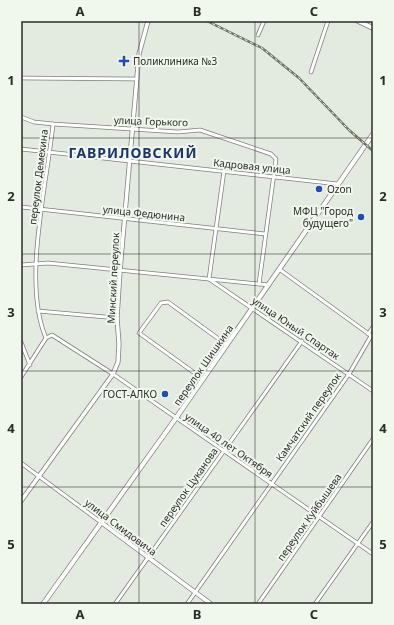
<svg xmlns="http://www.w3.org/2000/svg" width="394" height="625" viewBox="0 0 394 625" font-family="'Noto Sans',sans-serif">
	<rect width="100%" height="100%" fill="#e3eadf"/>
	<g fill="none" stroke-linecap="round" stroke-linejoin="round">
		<defs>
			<g id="minor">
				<path d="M258,35L264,21"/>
				<path d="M311,72L328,21"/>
				<path d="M21,78L137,79"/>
				<path d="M21,117L34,122L53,124L178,132L200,130L271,154L276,159L259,284"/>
				<path d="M53,124C47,185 22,283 46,338L52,335L113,374L373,554"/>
				<path d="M21,149L338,184"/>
				<path d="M224,171L209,279L373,391"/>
				<path d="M21,207L265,234"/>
				<path d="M21,265L48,263L269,285"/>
				<path d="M279,269L373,337"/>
				<path d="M38,311L117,318"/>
				<path d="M368,334L373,327"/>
				<path d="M21,342L30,365"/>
				<path d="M21,377L46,338"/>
				<path d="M203,379L139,333L161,303L168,302L227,345"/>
				<path d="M21,463L102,523"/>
				<path d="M115,604L302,341"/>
				<path d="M187,604L349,374L371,336"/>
				<path d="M258,604L373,439"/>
				<path d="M315,604L373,522"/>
			</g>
			<g id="tertiary">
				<path d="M21,501L113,374L118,362L119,344L117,318L120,271L139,54L148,21"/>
				<path d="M102,523L211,604"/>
			</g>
			<g id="secondary">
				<path d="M358,21L373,28"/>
				<path d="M43,604L176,418L373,134"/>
			</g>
		</defs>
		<use href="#minor" stroke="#7b8178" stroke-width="4.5"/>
		<use href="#tertiary" stroke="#7b8178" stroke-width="5"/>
		<use href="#secondary" stroke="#7b8178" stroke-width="5.5"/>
		<use href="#minor" stroke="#fff" stroke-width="3"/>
		<use href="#tertiary" stroke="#fff" stroke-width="3.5"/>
		<use href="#secondary" stroke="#fff" stroke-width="4"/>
		<defs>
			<path id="rail" d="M207,21L262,48L299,78L349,130L373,151"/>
		</defs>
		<use href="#rail" stroke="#6f726c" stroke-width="2.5"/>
		<use href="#rail" stroke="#f0f7ec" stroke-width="1" stroke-dasharray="3" stroke-linecap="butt"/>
	</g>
	<path fill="none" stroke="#2a2c28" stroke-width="1" stroke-opacity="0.55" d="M139,21V604M255,21V604M21,138H373M21,254H373M21,371H373M21,487H373"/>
	<g fill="#1d4ebb" stroke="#f0f7ec" stroke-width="1.5">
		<path d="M122 55h4v4h4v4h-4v4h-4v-4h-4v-4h4z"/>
		<circle cx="319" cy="189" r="4"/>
		<circle cx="361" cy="217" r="4"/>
		<circle cx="165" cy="394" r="4"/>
	</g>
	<g text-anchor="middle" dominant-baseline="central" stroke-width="4" stroke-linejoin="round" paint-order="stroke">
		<g font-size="10" fill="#2a2c28" stroke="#f0f7ec" text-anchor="start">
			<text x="133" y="61">Поликлиника №3</text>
			<text x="327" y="189">Ozon</text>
			<text x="353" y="211" text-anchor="end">МФЦ "Город<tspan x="353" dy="12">будущего"</tspan></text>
			<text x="157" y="394" text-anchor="end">ГОСТ-АЛКО</text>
		</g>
		<g font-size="10" fill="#2a2c28" stroke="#f0f7ec">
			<text transform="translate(151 121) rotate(2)">улица Горького</text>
			<text transform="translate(252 166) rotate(6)">Кадровая улица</text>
			<text transform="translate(38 177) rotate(-83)">переулок Демехина</text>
			<text transform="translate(144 213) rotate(6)">улица Федюнина</text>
			<text transform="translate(113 278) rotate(-87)">Минский переулок</text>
			<text transform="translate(296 328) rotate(34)">улица Юный Спартак</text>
			<text transform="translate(203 365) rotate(-55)">переулок Шишкина</text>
			<text transform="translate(308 417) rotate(-55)">Камчатский переулок</text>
			<text transform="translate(229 445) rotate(35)">улица 40 лет Октября</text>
			<text transform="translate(188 487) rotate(-55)">переулок Цуканова</text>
			<text transform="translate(309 517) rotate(-55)">переулок Куйбышева</text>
			<text transform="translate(121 527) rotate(37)">улица Смидовича</text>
		</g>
		<g font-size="14" font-weight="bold" letter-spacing="1" fill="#1c366c" stroke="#f0f7ec">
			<text x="133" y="152">ГАВРИЛОВСКИЙ</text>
		</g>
	</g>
	<rect width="394" height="625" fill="none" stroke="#f0f7ec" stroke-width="44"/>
	<rect x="22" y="22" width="350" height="581" fill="none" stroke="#2a2c28" stroke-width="1.5"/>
	<g font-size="13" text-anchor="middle" font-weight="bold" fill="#2a2c28">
		<text x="80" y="16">A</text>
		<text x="197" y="16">B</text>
		<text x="314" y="16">C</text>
		<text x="11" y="85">1</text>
		<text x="383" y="85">1</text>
		<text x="11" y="201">2</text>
		<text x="383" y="201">2</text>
		<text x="11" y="317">3</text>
		<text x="383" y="317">3</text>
		<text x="11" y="433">4</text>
		<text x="383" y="433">4</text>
		<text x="11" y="549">5</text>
		<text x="383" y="549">5</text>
		<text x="80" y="619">A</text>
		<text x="197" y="619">B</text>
		<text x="314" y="619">C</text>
	</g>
</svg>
